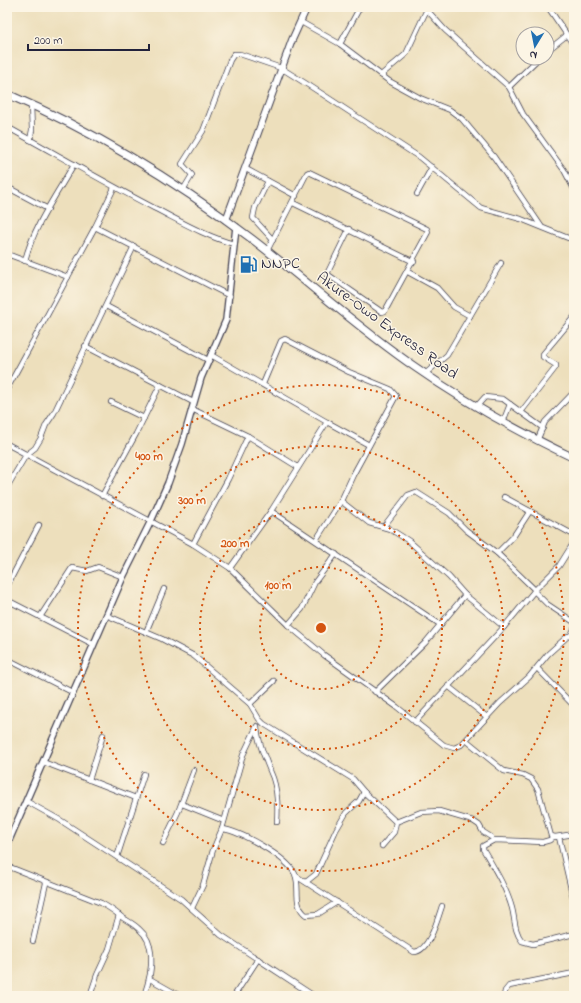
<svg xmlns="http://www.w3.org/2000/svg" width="581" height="1003" viewBox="0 0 581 1003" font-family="'Indie Flower',sans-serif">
	<rect width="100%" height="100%" fill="#fcf5e5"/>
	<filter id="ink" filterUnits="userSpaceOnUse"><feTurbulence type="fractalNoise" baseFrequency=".025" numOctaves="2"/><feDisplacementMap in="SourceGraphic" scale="8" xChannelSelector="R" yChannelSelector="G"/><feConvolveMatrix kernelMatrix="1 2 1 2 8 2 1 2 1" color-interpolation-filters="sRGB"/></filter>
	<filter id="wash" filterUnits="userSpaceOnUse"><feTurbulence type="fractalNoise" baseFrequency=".012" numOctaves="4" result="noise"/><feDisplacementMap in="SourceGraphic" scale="16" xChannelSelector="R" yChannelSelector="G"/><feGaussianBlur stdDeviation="0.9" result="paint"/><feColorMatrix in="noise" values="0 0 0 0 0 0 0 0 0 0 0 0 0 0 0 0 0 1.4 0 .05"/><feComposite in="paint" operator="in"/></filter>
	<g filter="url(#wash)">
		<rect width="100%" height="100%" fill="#eddfbc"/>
	</g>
	<g filter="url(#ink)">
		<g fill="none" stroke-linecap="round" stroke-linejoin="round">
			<defs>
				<g id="minor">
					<path d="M427,10L445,30L509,87L523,114L564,170L574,189"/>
					<path d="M301,22L340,44L389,81L420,98L450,110L462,119L494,157L541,226"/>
					<path d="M567,35L574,46"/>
					<path d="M340,44L360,7"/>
					<path d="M547,51L567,35L548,7"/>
					<path d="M381,75L406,54L428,7"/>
					<path d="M509,87L539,58"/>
					<path d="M7,127C56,154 104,182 154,208C180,221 205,236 234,244"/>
					<path d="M30,140L32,130L31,105"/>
					<path d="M246,169L296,196"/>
					<path d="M268,181L255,208L253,218L273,240"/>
					<path d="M7,187L48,209"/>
					<path d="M183,190L192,175L182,164L203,131L230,60L234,54H240L281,68L313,88L419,157L481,208L521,219L568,238L574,237"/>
					<path d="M417,194L432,167"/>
					<path d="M293,203L414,262"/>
					<path d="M95,227L230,296"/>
					<path d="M267,251L307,173L309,172L427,229L428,232L385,311L382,312L327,274L349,229"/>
					<path d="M7,254L68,277"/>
					<path d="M25,261C33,227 57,194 74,164"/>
					<path d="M408,272L437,288L454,307L470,316"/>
					<path d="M106,306L208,360"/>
					<path d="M85,346L193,402"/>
					<path d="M211,355L327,422L369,445"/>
					<path d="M425,374L447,355L501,263"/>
					<path d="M263,384L281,341L285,339L349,372L390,389L396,396L353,475L341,501L316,540"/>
					<path d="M7,389L95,227L114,188"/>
					<path d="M111,402L144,418"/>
					<path d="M477,406L485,397L503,399L543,428"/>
					<path d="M192,409L248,436L298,467"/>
					<path d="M521,412L556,367V365L543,357V354L574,317"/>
					<path d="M503,422L510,404"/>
					<path d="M537,441L545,422L574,392"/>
					<path d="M7,444L193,544L230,568L288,625L324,655L397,707L444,745L454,748L461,745L500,703L529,677L548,654L568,636L574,637"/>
					<path d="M7,487L26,455L35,448L41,438L46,425L54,413L134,246"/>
					<path d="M102,496L136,434L160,385"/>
					<path d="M504,497L574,535"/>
					<path d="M341,501L369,523L390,529L409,541L449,577L465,595L504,627L415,722"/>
					<path d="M271,511L441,625"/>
					<path d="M384,526L408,495L416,492L449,513L466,530L497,553L535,590L504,627"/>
					<path d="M193,544L228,479L248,436"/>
					<path d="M497,553L513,537L530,511"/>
					<path d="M230,568L271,511L327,422"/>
					<path d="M7,586L39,525"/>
					<path d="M535,590L559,566L574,542"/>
					<path d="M534,591L547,604L574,622"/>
					<path d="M7,600L93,644"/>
					<path d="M106,615L162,639L194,656L250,704L259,719L264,724L353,779L364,792L396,822L421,812L439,811L473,821L479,825L483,832L491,837"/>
					<path d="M40,617L72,568L87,571L98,567L123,577"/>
					<path d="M288,625L302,609L315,582L336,554"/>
					<path d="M146,632L164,589"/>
					<path d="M571,635L574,629"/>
					<path d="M7,659L74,693"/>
					<path d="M537,668L574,706"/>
					<path d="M448,686L487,717"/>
					<path d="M375,692L425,643L465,595"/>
					<path d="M250,704L274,681"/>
					<path d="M257,727C258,744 267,763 273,778C278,793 278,808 277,822"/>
					<path d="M466,740L504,771L523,775L531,779L538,789L551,836L555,837L574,834"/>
					<path d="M43,762L136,798"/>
					<path d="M89,780L103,735"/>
					<path d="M26,801L60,820L181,899L221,935L314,996"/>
					<path d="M182,804L224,821"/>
					<path d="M222,829C240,831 287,857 295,874C301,888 292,904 306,915L318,914L337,902"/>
					<path d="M553,837L550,840L543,842L494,840L483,846V849C494,868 506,887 512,908C515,919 514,931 522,941L533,944L574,934"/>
					<path d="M559,837L574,902"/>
					<path d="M163,843L178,812L194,770"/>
					<path d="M382,846L394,832L396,822"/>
					<path d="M117,857L144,774"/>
					<path d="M7,866L101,903C108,907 113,910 119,915C125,920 133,923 139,929C158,945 151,976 144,996"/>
					<path d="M296,876L414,952C429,952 438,918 442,906"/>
					<path d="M306,882L316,874L336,830L346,813L359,801L364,792"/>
					<path d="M192,908L203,885L213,850L222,829L243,755L257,726"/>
					<path d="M33,941L46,883"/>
					<path d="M150,979L180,996"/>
					<path d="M90,996L97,975L109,949L119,915"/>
					<path d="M234,996L258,959"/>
					<path d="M504,996L505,991L509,986L574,973"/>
				</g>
				<path id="tertiary" d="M7,845L123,577L151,521L168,483L182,444L201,378L226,320L236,227"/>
				<path id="secondary" d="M226,220L292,40L307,7"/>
				<path id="trunk" d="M7,94C94,131 177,182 252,239C307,281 358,328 415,367C465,402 519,432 574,458"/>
			</defs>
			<use href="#minor" stroke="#403e4e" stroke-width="6"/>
			<use href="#tertiary" stroke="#403e4e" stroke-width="8"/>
			<use href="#secondary" stroke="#403e4e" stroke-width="8"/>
			<use href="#trunk" stroke="#403e4e" stroke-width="9"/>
			<use href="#minor" stroke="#fff" stroke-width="4.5"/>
			<use href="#tertiary" stroke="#fff" stroke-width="5.5"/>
			<use href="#secondary" stroke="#fff" stroke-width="6"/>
			<use href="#trunk" stroke="#fff" stroke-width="7"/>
		</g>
	</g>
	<g fill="none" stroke="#d45411" stroke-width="2" stroke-dasharray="2 4">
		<circle cx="321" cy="628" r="61"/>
		<circle cx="321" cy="628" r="121"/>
		<circle cx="321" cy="628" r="182"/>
		<circle cx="321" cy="628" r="243"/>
	</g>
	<defs>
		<symbol id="fuel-bare" viewBox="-9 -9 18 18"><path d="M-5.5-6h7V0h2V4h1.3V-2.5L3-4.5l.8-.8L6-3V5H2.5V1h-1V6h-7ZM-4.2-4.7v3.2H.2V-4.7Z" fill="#1f6fb2" stroke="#fcf5e5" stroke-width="2.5" paint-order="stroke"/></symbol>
	</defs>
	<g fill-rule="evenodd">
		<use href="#fuel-bare" x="236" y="252" width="25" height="25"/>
	</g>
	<g text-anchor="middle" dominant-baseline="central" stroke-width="3" stroke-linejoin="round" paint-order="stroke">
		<g font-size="16" fill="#22223b" stroke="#fcf5e5" text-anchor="start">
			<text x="261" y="264">NNPC</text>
		</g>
		<g font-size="16" fill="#22223b" stroke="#fcf5e5">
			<text transform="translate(387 326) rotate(36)">Akure-Owo Express Road</text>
		</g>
	</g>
	<circle cx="321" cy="628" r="6" fill="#d45411" stroke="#fcf5e5" stroke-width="2"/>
	<g font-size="12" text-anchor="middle" font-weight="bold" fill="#d45411" stroke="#fcf5e5" stroke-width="3" stroke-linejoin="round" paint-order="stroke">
		<text x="149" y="460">400 m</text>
		<text x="192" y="504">300 m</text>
		<text x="235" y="547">200 m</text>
		<text x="278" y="589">100 m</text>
	</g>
	<rect width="581" height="1003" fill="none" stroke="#fcf5e5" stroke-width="24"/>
	<g transform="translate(535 46) rotate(190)"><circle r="19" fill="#fcf5e5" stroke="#a5a1a1"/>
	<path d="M0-3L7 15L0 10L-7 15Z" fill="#1f6fb2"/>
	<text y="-6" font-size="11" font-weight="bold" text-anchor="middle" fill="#22223b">N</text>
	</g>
	<path d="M28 44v6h121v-6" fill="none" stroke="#22223b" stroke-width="2"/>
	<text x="34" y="44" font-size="12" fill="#22223b" stroke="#fcf5e5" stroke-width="3" paint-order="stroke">200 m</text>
</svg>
